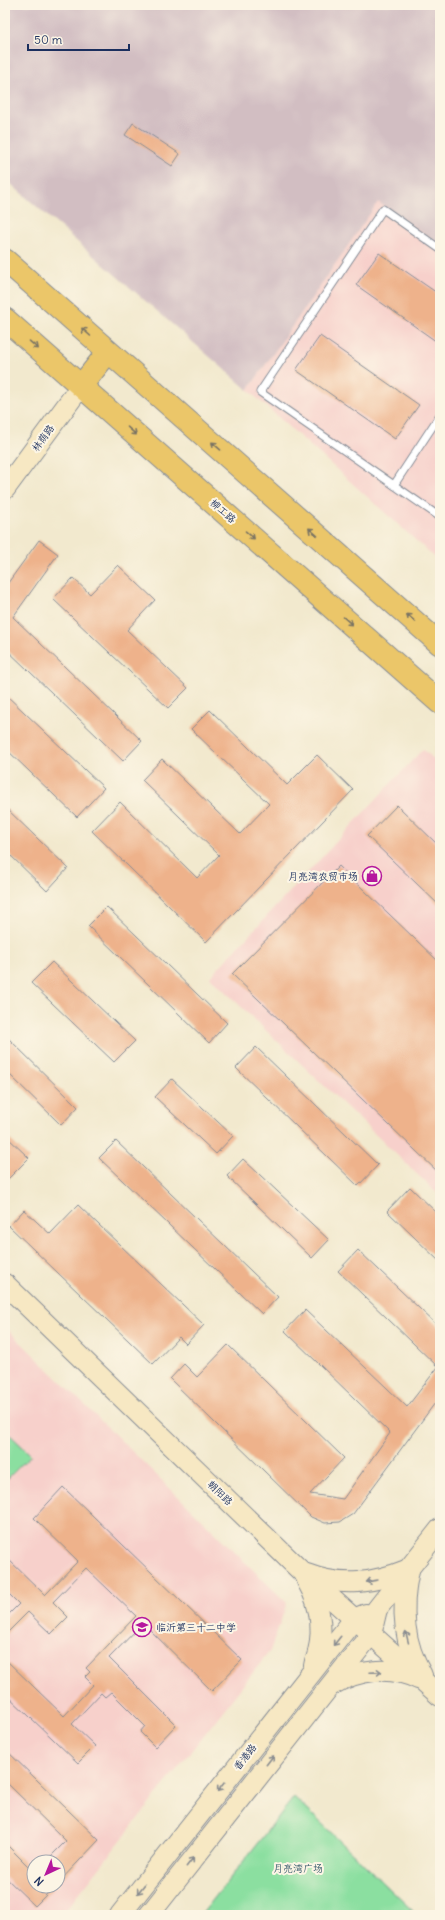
<svg xmlns="http://www.w3.org/2000/svg" width="445" height="1920" viewBox="0 0 445 1920" font-family="Delius,'LXGW WenKai TC',sans-serif">
	<rect width="100%" height="100%" fill="#fcf5e5"/>
	<filter id="ink" filterUnits="userSpaceOnUse"><feTurbulence type="fractalNoise" baseFrequency=".025" numOctaves="2"/><feDisplacementMap in="SourceGraphic" scale="8" xChannelSelector="R" yChannelSelector="G"/><feConvolveMatrix kernelMatrix="1 2 1 2 8 2 1 2 1" color-interpolation-filters="sRGB"/></filter>
	<filter id="wash" filterUnits="userSpaceOnUse"><feTurbulence type="fractalNoise" baseFrequency=".012" numOctaves="4" result="noise"/><feDisplacementMap in="SourceGraphic" scale="16" xChannelSelector="R" yChannelSelector="G"/><feGaussianBlur stdDeviation="0.9" result="paint"/><feColorMatrix in="noise" values="0 0 0 0 0 0 0 0 0 0 0 0 0 0 0 0 0 1.4 0 .05"/><feComposite in="paint" operator="in"/></filter>
	<g filter="url(#wash)">
		<rect width="100%" height="100%" fill="#f2e9ce"/>
		<g fill="#f7d0cb" fill-rule="evenodd">
			<path d="M378,201L440,244V562L248,390Z"/>
			<path d="M423,749L440,765V1196L210,977Z"/>
			<path d="M5,1327L287,1603L270,1651L62,1915H9L5,1911ZM34,1862H58V1886H34Z"/>
		</g>
		<path fill="#d2bec2" d="M5,5H440V244L378,202L248,390L5,179Z"/>
		<g fill="#8bdfa0" stroke="#53877f">
			<path d="M5,1430L31,1455L5,1481Z"/>
			<path d="M294,1797L417,1915H201Z"/>
		</g>
		<g id="blocks">
			<g fill="#eeb28b">
				<path d="M133,123L180,154L172,166L125,135Z"/>
				<path d="M379,253L440,295V344L356,285Z"/>
				<path d="M320,336L419,405L395,439L296,370Z"/>
				<path d="M39,540L58,554L13,617L142,741L123,761L5,648V587Z"/>
				<path d="M118,565L155,600L127,630L188,688L168,708L53,599L73,578L90,594Z"/>
				<path d="M5,694L104,788L77,817L5,748Z"/>
				<path d="M210,710L287,785L317,755L353,790L206,942L92,831L120,802L197,878L219,855L142,780L162,759L240,834L269,804L191,729Z"/>
				<path d="M397,805L440,847V906L367,836Z"/>
				<path d="M5,807L68,868L47,891L5,850Z"/>
				<path d="M339,866L440,963V1174L232,974Z"/>
				<path d="M107,907L227,1023L209,1043L88,926Z"/>
				<path d="M52,962L135,1041L114,1062L31,983Z"/>
				<path d="M5,1035L78,1107L61,1125L5,1070Z"/>
				<path d="M256,1047L378,1165L358,1186L236,1068Z"/>
				<path d="M172,1079L233,1136L216,1154L155,1097Z"/>
				<path d="M5,1135L29,1158L5,1182Z"/>
				<path d="M116,1141L278,1297L262,1314L99,1158Z"/>
				<path d="M243,1159L329,1240L312,1258L227,1176Z"/>
				<path d="M410,1187L440,1216V1262L387,1211Z"/>
				<path d="M78,1205L204,1325L186,1344L179,1337L153,1364L9,1226L24,1210L50,1234Z"/>
				<path d="M358,1250L440,1328V1406L435,1403L353,1514L340,1522L325,1523L311,1517L170,1379L184,1364L197,1377L228,1345L344,1458L310,1494L343,1499L390,1433L285,1331L305,1310L407,1407L438,1367L338,1271Z"/>
				<path d="M63,1487L242,1660L212,1691L143,1623L109,1658L176,1725L155,1747L140,1732L145,1726L111,1692L105,1697L101,1693L72,1724L95,1746L78,1763L5,1693V1659L64,1716L93,1685L85,1677L90,1672L86,1668L136,1616L86,1568L53,1602L68,1617L51,1634L28,1612L5,1635V1618L19,1604L5,1590V1556L45,1595L78,1561L34,1518Z"/>
				<path d="M5,1749L99,1840L58,1883V1862H45L66,1841L5,1781Z"/>
				<path d="M5,1843L34,1872V1886H55L35,1906L5,1877Z"/>
			</g>
		</g>
	</g>
	<g filter="url(#ink)">
		<use href="#blocks" fill-opacity="0" stroke="#868c96" stroke-width="1"/>
		<g fill="none" stroke-linecap="round" stroke-linejoin="round">
			<defs>
				<g id="lane">
					<path d="M440,249L383,209L260,392L440,517"/>
					<path d="M394,485L440,415"/>
				</g>
				<g id="secondary">
					<path d="M5,489L81,386"/>
					<path d="M5,1284L302,1572L440,1696"/>
					<path d="M409,1570C401,1606 403,1643 422,1675"/>
					<path d="M307,1574C343,1588 374,1583 409,1569"/>
					<path d="M307,1581C322,1607 325,1637 314,1665"/>
					<path d="M332,1685C358,1670 390,1665 418,1679"/>
					<path d="M120,1915L354,1619L366,1614"/>
					<path d="M149,1915L371,1634L377,1609L440,1529"/>
				</g>
				<g id="primary">
					<path d="M5,260L440,644"/>
					<path d="M5,319L440,703"/>
					<path d="M81,386L108,352"/>
				</g>
			</defs>
			<use href="#lane" stroke="#868c96" stroke-width="9"/>
			<use href="#secondary" stroke="#868c96" stroke-width="22"/>
			<use href="#primary" stroke="#868c96" stroke-width="24"/>
			<use href="#lane" stroke="#fff" stroke-width="7"/>
			<use href="#secondary" stroke="#f7e8c3" stroke-width="20"/>
			<use href="#primary" stroke="#ebc669" stroke-width="22"/>
		</g>
		<defs><path id="oneway-shaft" d="M-6 0H5M1.5-3L5.5 0L1.5 3" fill="none" stroke-width="1.6" stroke-linecap="round" stroke-linejoin="round"/></defs>
		<g stroke="#797363">
			<use href="#oneway-shaft" transform="translate(86 332) rotate(-138)"/>
			<use href="#oneway-shaft" transform="translate(34 345) rotate(41)"/>
			<use href="#oneway-shaft" transform="translate(132 431) rotate(41)"/>
			<use href="#oneway-shaft" transform="translate(216 446) rotate(-139)"/>
			<use href="#oneway-shaft" transform="translate(313 532) rotate(-139)"/>
			<use href="#oneway-shaft" transform="translate(250 535) rotate(41)"/>
			<use href="#oneway-shaft" transform="translate(411 618) rotate(-139)"/>
			<use href="#oneway-shaft" transform="translate(348 621) rotate(41)"/>
		</g>
		<g stroke="#898c90">
			<use href="#oneway-shaft" transform="translate(372 1581) rotate(170)"/>
			<use href="#oneway-shaft" transform="translate(407 1637) rotate(-104)"/>
			<use href="#oneway-shaft" transform="translate(337 1641) rotate(129)"/>
			<use href="#oneway-shaft" transform="translate(376 1672) rotate(-2)"/>
			<use href="#oneway-shaft" transform="translate(270 1760) rotate(-52)"/>
			<use href="#oneway-shaft" transform="translate(221 1787) rotate(128)"/>
			<use href="#oneway-shaft" transform="translate(190 1862) rotate(-52)"/>
			<use href="#oneway-shaft" transform="translate(141 1889) rotate(128)"/>
		</g>
	</g>
	<defs>
		<symbol id="shop-ring" viewBox="-11 -11 22 22"><circle r="9.5" fill="#fcf5e5" stroke="#b5179e" stroke-width="1.5"/><path d="M-5-2.5h2.3a2.7 3.5 0 0 1 5.4 0H5L5.5 6h-11ZM-1.5-2.5h3a1.5 2.3 0 0 0-3 0Z" fill="#b5179e"/></symbol>
		<symbol id="school-ring" viewBox="-11 -11 22 22"><circle r="9.5" fill="#fcf5e5" stroke="#b5179e" stroke-width="1.5"/><path d="M0-5L7-2L0 1L-7-2ZM-4 1L0 2.5L4 1V4Q0 6-4 4Z" fill="#b5179e"/></symbol>
	</defs>
	<g fill-rule="evenodd">
		<use href="#shop-ring" x="361" y="865" width="22" height="22"/>
		<use href="#school-ring" x="131" y="1616" width="22" height="22"/>
	</g>
	<g text-anchor="middle" dominant-baseline="central" stroke-width="4" stroke-linejoin="round" paint-order="stroke">
		<g font-size="10" fill="#1b2f5e" stroke="#fcf5e5">
			<text transform="translate(43 438) rotate(-54)">林荫路</text>
			<text transform="translate(223 511) rotate(41)">柳工路</text>
			<text transform="translate(220 1493) rotate(44)">朝阳路</text>
			<text transform="translate(245 1757) rotate(-52)">香港路</text>
		</g>
		<g font-size="10" fill="#1b2f5e" stroke="#fcf5e5" text-anchor="end">
			<text x="358" y="876">月亮湾农贸市场</text>
			<text x="156" y="1627" text-anchor="start">临沂第三十二中学</text>
		</g>
		<g font-size="10" fill="#375b6e" stroke="#fcf5e5">
			<text x="298" y="1868">月亮湾广场</text>
		</g>
	</g>
	<rect width="445" height="1920" fill="none" stroke="#fcf5e5" stroke-width="20"/>
	<g transform="translate(46 1874) rotate(224)"><circle r="19" fill="#fcf5e5" stroke="#a2a6af"/>
	<path d="M0-3L7 15L0 10L-7 15Z" fill="#b5179e"/>
	<text y="-6" font-size="11" font-weight="bold" text-anchor="middle" fill="#1b2f5e">N</text>
	</g>
	<path d="M28 44v6h101v-6" fill="none" stroke="#1b2f5e" stroke-width="2"/>
	<text x="34" y="44" font-size="12" fill="#1b2f5e" stroke="#fcf5e5" stroke-width="3" paint-order="stroke">50 m</text>
</svg>
